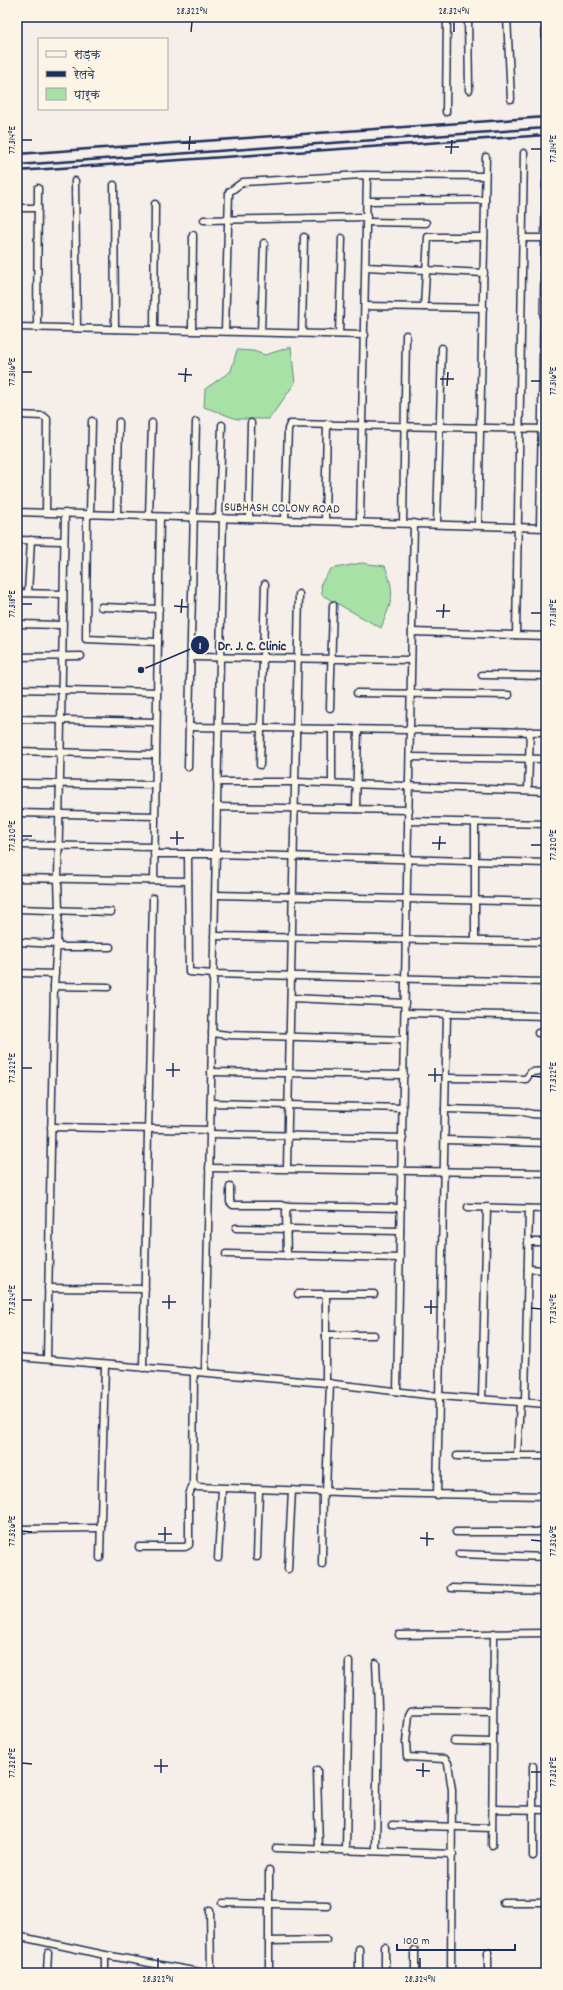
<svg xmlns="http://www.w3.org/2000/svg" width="563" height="1990" viewBox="0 0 563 1990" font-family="Dekko,'Playpen Sans Deva',sans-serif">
	<rect width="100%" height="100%" fill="#f5eee9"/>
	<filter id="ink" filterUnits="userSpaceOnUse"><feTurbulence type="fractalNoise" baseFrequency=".025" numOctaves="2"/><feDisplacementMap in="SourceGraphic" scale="8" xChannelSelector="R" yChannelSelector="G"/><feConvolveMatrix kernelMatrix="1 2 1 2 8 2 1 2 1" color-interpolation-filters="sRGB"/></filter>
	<g filter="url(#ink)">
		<g fill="#a8e1a6" stroke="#628882">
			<path d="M291,347L295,383L269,419H237L204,407L205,389L231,371L237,350L253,351L265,355Z"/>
			<path d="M361,563L385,566C396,595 392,600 381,628L322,595L321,583L331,569Z"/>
		</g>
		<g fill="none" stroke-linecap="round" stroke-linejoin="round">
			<defs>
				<g id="minor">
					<path d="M468,17L469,90"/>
					<path d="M507,17L511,99"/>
					<path d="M545,17L546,51"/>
					<path d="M446,112L447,17"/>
					<path d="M364,175L485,176"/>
					<path d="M75,181L77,328"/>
					<path d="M114,185L115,329"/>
					<path d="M367,201L485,200"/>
					<path d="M17,208H38"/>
					<path d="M204,220L367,217"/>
					<path d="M367,222L426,223"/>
					<path d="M522,238H546"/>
					<path d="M366,267L484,273"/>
					<path d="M365,306L483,308"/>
					<path d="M424,307L428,237H484"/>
					<path d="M17,327L365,335"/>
					<path d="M37,327L38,188"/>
					<path d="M154,329L155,204"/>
					<path d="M192,330L193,235"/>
					<path d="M225,331L229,192L243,182L362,175L367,177L360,522"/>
					<path d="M261,332L264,243"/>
					<path d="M302,333L304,237"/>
					<path d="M339,334L342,238"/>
					<path d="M17,415L43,416L47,419L46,512"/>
					<path d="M17,512L546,528"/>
					<path d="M87,515L86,639L158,642"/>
					<path d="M90,515L92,421"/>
					<path d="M117,515L119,422"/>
					<path d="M149,516L152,423"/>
					<path d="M219,518L222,425"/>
					<path d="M249,519L251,423"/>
					<path d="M285,519L288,429L290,424L546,429"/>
					<path d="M325,520L327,424"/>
					<path d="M403,523L406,335"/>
					<path d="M437,524L442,348"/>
					<path d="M478,525L486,157"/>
					<path d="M540,527L546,183"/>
					<path d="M17,540L63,541"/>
					<path d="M17,593L62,594"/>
					<path d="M28,593L31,540"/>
					<path d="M101,607L159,609"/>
					<path d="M17,624L61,625"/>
					<path d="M412,632L546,636"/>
					<path d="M516,635L524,153"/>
					<path d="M17,657L81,656"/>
					<path d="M191,657L411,660"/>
					<path d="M482,675L546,676"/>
					<path d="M17,689L157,692"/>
					<path d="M357,693L509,695"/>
					<path d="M330,708L333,605"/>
					<path d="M17,719L156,722"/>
					<path d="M189,727L546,732"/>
					<path d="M332,729V783"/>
					<path d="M17,751L156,755"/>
					<path d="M410,757L546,759"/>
					<path d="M260,765L265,584"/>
					<path d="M188,767L196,422"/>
					<path d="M217,782H295L546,791"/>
					<path d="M17,783L155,785"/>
					<path d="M528,790L530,731"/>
					<path d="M217,807L409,810"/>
					<path d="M356,809L358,729"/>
					<path d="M17,813L155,816"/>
					<path d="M408,821L546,824"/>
					<path d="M17,845L155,847"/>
					<path d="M154,854H216L546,863"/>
					<path d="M188,854L189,972L213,974L546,982"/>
					<path d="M17,878L188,881"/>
					<path d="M154,880L160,517"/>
					<path d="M215,895L546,902"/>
					<path d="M17,909L111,912"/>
					<path d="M214,936L546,942"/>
					<path d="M475,940V823"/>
					<path d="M17,942L58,944"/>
					<path d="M57,947H110"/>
					<path d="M17,973L55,974"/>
					<path d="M54,986L108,987"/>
					<path d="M291,998L405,1003"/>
					<path d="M405,1013L546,1016"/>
					<path d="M212,1033L228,1035L404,1040"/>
					<path d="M538,1033H546"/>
					<path d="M211,1072L404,1075"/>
					<path d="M446,1078L526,1079L531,1072L546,1071"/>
					<path d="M211,1103L403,1108"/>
					<path d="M445,1109L520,1111L532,1114L546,1115"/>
					<path d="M51,1127L210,1130"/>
					<path d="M210,1134L403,1138"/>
					<path d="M445,1140L546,1143"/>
					<path d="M209,1168L546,1173"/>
					<path d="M287,1168L299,594"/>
					<path d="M230,1187V1202L233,1205H281L287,1207"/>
					<path d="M468,1207L546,1209"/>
					<path d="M236,1228L400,1231"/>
					<path d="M528,1242H546"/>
					<path d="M226,1254L400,1258"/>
					<path d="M287,1256L286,1211L289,1206L401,1208"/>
					<path d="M528,1269L546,1270"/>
					<path d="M48,1288L145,1289"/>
					<path d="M298,1294H374"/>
					<path d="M326,1335H374"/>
					<path d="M17,1357L326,1383L427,1395L546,1404"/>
					<path d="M47,1359L54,986L59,910L58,879L65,513"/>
					<path d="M143,1368L153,898"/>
					<path d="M194,1371L193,1482L197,1487L366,1493L546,1496"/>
					<path d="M205,1372L223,518"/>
					<path d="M326,1383V1295"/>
					<path d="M397,1391L414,523"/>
					<path d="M482,1399L487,1207"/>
					<path d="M525,1402L529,1209"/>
					<path d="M457,1456H546"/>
					<path d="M517,1456L520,1402"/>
					<path d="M326,1492L330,1383"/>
					<path d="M437,1495L447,1014"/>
					<path d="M17,1529L101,1528"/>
					<path d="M456,1532H546"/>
					<path d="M139,1547H185L189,1545V1495L193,1484"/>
					<path d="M459,1554L546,1557"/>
					<path d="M257,1557L259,1490"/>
					<path d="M100,1558L105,1365"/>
					<path d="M218,1558L222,1489"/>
					<path d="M322,1564L323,1492"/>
					<path d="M288,1569L292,1490"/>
					<path d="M451,1588L546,1591"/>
					<path d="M399,1635L546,1633"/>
					<path d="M376,1663L378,1706L376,1851"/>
					<path d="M454,1741L492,1742"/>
					<path d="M533,1766V1856"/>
					<path d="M317,1770L319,1849"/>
					<path d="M493,1809L546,1810"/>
					<path d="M392,1825L492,1828"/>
					<path d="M492,1845L494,1633"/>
					<path d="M276,1848L453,1854"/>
					<path d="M346,1851L349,1662"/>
					<path d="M503,1902H546"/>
					<path d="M223,1903L327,1905"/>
					<path d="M210,1910L211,1973"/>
					<path d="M17,1936L105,1955L205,1973"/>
					<path d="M269,1941L326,1940"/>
					<path d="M385,1947V1973"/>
					<path d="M359,1949V1973"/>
					<path d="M415,1950V1973"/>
					<path d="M488,1952V1973"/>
					<path d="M47,1973L48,1953"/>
					<path d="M105,1973V1955"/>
					<path d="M269,1973V1870"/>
					<path d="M451,1973L452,1790L448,1763L445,1759L407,1757L406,1742L409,1715L411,1711L417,1710L492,1711"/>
				</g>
			</defs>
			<use href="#minor" stroke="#1b2f5e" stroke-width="9"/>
			<use href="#minor" stroke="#fcf5e5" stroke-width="6"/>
			<g stroke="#1b2f5e" stroke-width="2.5">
				<path d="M17,154L546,117"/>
				<path d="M17,165L546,128"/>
				<path d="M17,171L546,135"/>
			</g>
		</g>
	</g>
	<path fill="none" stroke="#1b2f5e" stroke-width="1.5" d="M191,32L192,22M454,32V22M22,140H32M182,143H196M445,147H459M531,149H541M189,150L190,136M451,154L452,140M22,372H32M178,374L192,375M440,379H454M531,381H541M185,382L186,368M447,386L448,372M22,604H32M174,606L188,607M436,611H450M181,613L182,599M531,613H541M443,618L444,604M22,836H32M170,838H184M432,843H446M177,845V831M531,845H541M439,850L440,836M22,1068H32M166,1070H180M428,1075H442M531,1076L541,1077M173,1077V1063M435,1082V1068M22,1300H32M162,1302H176M424,1307H438M531,1308L541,1309M169,1309V1295M431,1314V1300M22,1531L32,1532M158,1534H172M420,1538L434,1539M531,1540L541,1541M165,1541V1527M427,1546V1532M22,1763L32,1764M154,1766H168M416,1770L430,1771M531,1772H541M161,1773V1759M423,1777V1763M158,1968V1958M420,1968V1958"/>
	<g text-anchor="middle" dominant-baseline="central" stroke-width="4" stroke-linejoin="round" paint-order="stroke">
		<g font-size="13" fill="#1b2f5e" stroke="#fcf5e5">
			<text transform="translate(282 509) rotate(1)">SUBHASH COLONY ROAD</text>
		</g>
	</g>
	<path fill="none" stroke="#1b2f5e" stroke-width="1.5" d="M141 670L200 645"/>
	<g fill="#1b2f5e" stroke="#fcf5e5" stroke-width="1.5">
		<circle cx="141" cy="670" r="4"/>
		<circle cx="200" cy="645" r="10"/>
	</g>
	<g font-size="12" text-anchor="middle" font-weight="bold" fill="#fff">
		<text x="200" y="649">1</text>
	</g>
	<g font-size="14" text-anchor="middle" font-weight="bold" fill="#1b2f5e" stroke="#fcf5e5" stroke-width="4" stroke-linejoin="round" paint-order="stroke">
		<text x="252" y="650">Dr. J. C. Clinic</text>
	</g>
	<rect width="563" height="1990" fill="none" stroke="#fcf5e5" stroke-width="44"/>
	<rect x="38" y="38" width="130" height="72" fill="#fcf5e5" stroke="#a2a6af"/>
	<rect x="46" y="51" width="20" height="6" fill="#fcf5e5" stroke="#a2a6af"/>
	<text x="74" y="58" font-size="12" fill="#1b2f5e">सड़क</text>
	<rect x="46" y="71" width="20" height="6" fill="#1b2f5e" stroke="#a2a6af"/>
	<text x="74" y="78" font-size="12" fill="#1b2f5e">रेलवे</text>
	<rect x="46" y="88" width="20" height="12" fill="#a8e1a6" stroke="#a2a6af"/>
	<text x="74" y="98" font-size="12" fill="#1b2f5e">पार्क</text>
	<path d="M397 1944v6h118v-6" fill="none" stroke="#1b2f5e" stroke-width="2"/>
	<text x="403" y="1944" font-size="12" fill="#1b2f5e" stroke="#fcf5e5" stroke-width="3" paint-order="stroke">100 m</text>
	<rect x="22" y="22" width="519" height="1946" fill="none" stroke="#1b2f5e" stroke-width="1.5"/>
	<g font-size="10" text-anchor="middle" fill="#1b2f5e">
		<text x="192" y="14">28.322°N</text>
		<text x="454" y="14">28.324°N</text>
		<text transform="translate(11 140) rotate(-90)" y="4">77.314°E</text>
		<text transform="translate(552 149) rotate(-90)" y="4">77.314°E</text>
		<text transform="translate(11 372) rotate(-90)" y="4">77.316°E</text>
		<text transform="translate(552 381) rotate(-90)" y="4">77.316°E</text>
		<text transform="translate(11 604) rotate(-90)" y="4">77.318°E</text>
		<text transform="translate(552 613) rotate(-90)" y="4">77.318°E</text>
		<text transform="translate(11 836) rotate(-90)" y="4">77.320°E</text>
		<text transform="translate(552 845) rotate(-90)" y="4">77.320°E</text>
		<text transform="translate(11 1068) rotate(-90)" y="4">77.322°E</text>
		<text transform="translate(552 1077) rotate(-90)" y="4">77.322°E</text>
		<text transform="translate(11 1300) rotate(-90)" y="4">77.324°E</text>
		<text transform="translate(552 1309) rotate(-90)" y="4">77.324°E</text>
		<text transform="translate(11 1531) rotate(-90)" y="4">77.326°E</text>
		<text transform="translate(552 1541) rotate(-90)" y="4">77.326°E</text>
		<text transform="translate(11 1763) rotate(-90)" y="4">77.328°E</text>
		<text transform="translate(552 1772) rotate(-90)" y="4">77.328°E</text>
		<text x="158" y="1982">28.322°N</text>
		<text x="420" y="1982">28.324°N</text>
	</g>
</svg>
